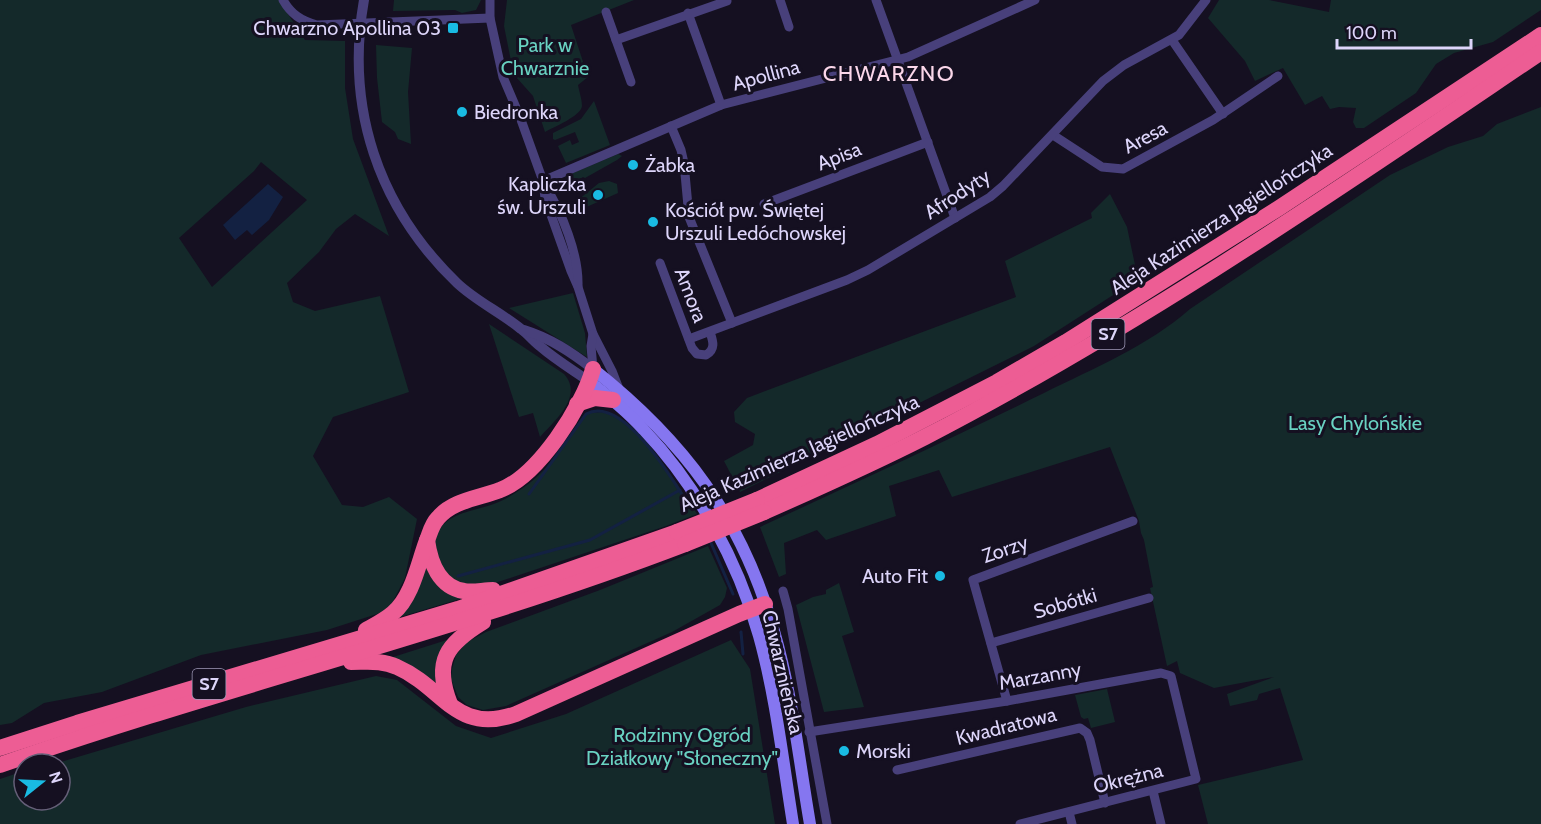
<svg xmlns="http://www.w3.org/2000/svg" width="1541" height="824" viewBox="0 0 1541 824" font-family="Cabin,sans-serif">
	<rect width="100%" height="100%" fill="#151021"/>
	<g fill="#14292a" fill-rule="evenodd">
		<path d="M0,0H279L305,40L345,41V88L353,139L389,236L355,214L336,229L319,252L287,283L293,302L315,311L380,296L409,392L333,417L313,456L342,505L363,507L389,497L417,519L405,578L391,605L380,613L327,630L201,655L102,692L44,703L12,723L0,725ZM261,162L307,200L212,287L179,238L254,171Z"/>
		<path d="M394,0H481L476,10L462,13L455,10L393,11Z"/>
		<path d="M507,0H634L571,25L588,77L578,85C579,91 582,99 582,106C581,116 554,127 545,132L533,96L516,77L513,71L504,26Z"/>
		<path d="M1219,0H1269L1329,12L1331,0H1541V10L1493,42L1454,53L1436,64L1416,93L1364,128H1356L1353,122L1356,108L1339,107L1330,109L1322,96L1305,105L1283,68L1255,81L1245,61L1208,18Z"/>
		<path d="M376,45L412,48L408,92L411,144L398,139L395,132L382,122L377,78Z"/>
		<path d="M594,101L610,145L566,163L558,146L570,140L572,145L579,142L575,132L555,140L553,139V133L581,119Z"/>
		<path d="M1541,107V824H1208L1198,785L1303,760L1280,688L1259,694L1257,700L1230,706L1227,694L1274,677L1214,688L1180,673L1177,661L1167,666L1150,588L1153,587L1144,540L1141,533L1139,521L1110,447L952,497L939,470L889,486L896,516L826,540L817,530L784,543L786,574L779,577L760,527C855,483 950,439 1044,393C1094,368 1148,346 1190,309L1390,175L1448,147L1483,136L1497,124Z"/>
		<path d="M618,154L622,156L617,160L585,178L583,177L571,185L564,183L566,176Z"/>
		<path d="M609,181L617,184L618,193L582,209L580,212L576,202L578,200L599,183Z"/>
		<path d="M1110,194L1127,227L1138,279L1034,346L740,492L724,461L753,445L755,434L735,422L734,412L747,398L1016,297L1005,261L1092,218L1091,213Z"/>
		<path d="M573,293L585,333L587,357L509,308Z"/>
		<path d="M489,324L564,374C584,396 555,420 540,437L533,413L519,417Z"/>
		<path d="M605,412C640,425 677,483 697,514L666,526L492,584L459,585L437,564C436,557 434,548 435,541C440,514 470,512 491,505C503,501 516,493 527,485C552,467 567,438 585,413Z"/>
		<path d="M708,546L727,588L725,597L720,605L672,632L506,706L483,710L467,705L458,697L451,679L452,669L456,655L467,642L486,632L600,590Z"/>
		<path d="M426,557L463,598L400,617Z"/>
		<path d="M839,583L854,632L842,636L864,707L824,712L796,605L813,597L826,594V590Z"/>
		<path d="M450,639L439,689L390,658Z"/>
		<path d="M731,640L750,669L775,824H0V779L24,771V800H60V764H54L246,707L376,676L397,680L456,726L491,738L566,714Z"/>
		<path d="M1107,689L1115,722L1091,728L1088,718L1084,719L1081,717L1075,695Z"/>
	</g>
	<path fill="#132142" d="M268,184L283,197L269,220L252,235L247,230L235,240L223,225Z"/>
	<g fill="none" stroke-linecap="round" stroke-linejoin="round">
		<g stroke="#132142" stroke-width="3">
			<path d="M529,494L586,414C623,394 674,481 689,506"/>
			<path d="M711,543L733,594"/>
			<path d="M458,576L590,540L680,490"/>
			<path d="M741,632L743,654"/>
		</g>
		<g stroke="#48407b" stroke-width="9">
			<path d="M283,0C291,14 301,21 317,25L490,18"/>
			<path d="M490,0V18L503,77L520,117L543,181L545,198L571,271L578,287L593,334L612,371L619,389"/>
			<path d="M780,0L789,27"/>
			<path d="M876,0L955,218"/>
			<path d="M606,12L631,82"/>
			<path d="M688,13L721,105"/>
			<path d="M616,40L727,1"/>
			<path d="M1172,40L1223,114"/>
			<path d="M671,126L681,150L684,163L689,217L732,323"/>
			<path d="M1053,135L1102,167L1123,169L1213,120L1278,76"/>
			<path d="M543,181L721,105L908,57L1035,0"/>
			<path d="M545,186C562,212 579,255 578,286"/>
			<path d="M764,204L928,142"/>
			<path d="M660,263L692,348L697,354L706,355C716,349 713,341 710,332"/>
			<path d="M593,334L591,346L593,369"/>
			<path d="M689,339L847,280L868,270L990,197L1003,186L1103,81L1124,65L1179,35L1206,0"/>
			<path d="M783,591L788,609L827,824"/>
			<path d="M991,643L1149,598"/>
			<path d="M1007,701L973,580L1133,521"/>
			<path d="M809,732L1007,701L1161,673L1171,676L1196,779L1020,824"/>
			<path d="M897,770L1080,728L1087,733L1090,740L1105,803"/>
			<path d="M1153,791L1161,824"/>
			<path d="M1069,812L1072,824"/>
		</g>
		<g stroke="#48407b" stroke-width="10">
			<path d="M364,0C345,108 378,207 457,283C476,301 500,312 521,329C528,334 534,342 541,347C556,360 573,370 590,382"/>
			<path d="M524,330C550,338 571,352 593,369"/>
		</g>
		<g stroke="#8576f0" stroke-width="12">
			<path d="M593,369C684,441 742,518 774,631C792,693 799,760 810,824"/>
			<path d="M590,382C609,397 628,412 644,430C697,486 738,561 759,636C776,697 783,762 793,824"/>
		</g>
		<g stroke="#ed5d94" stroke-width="16">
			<path d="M577,404L595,398L613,400"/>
			<path d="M757,500L877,444L997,382L1066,342L1279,208L1541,35"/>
			<path d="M764,512C818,488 872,464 925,437C1140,326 1341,187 1541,52"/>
			<path d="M427,540C430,562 439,587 464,591C473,593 483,590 493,590"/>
			<path d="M366,630C375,625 385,620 393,613C412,597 418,565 426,543C430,534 431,525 438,518C453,500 480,498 500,490C538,476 583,406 593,369"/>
			<path d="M351,662C368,662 382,660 397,667C445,688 455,735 516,714L739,614L765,604"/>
			<path d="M450,704C433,661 447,644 483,622"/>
			<path d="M0,748L77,723L458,609L677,532"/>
			<path d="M0,765C226,686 460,630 685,544"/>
		</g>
		<g stroke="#ed5d94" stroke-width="16">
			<path d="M677,532L757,500"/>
			<path d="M685,544L764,512"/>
		</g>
	</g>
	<g fill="#19bbe3" stroke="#151021" stroke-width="2">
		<rect x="447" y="22" width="12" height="12" rx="3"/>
		<circle cx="462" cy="112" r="6"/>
		<circle cx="633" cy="165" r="6"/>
		<circle cx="598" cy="195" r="6"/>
		<circle cx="653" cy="222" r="6"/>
		<circle cx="940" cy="576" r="6"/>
		<circle cx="844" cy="751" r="6"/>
	</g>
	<g text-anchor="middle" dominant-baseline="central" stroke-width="6" stroke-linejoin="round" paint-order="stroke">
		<g fill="#151021" stroke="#a19ab9" stroke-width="1.5">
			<rect x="1091.5" y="319" width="33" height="30" rx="4.5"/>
			<rect x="192.5" y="669" width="33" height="30" rx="4.5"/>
		</g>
		<g font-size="18" font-weight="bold" fill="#ddd5fa">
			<text x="1108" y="334">S7</text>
			<text x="209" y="684">S7</text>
		</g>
		<g font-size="20" fill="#ddd5fa" stroke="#151021" text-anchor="start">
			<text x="441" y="28" text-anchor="end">Chwarzno Apollina 03</text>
			<text x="474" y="112">Biedronka</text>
			<text x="645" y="165">Żabka</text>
			<text x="586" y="184" text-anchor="end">Kapliczka<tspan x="586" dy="23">św. Urszuli</tspan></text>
			<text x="665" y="210">Kościół pw. Świętej<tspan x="665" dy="23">Urszuli Ledóchowskej</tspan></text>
			<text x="928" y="576" text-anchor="end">Auto Fit</text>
			<text x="856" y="751">Morski</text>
		</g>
		<g font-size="20" fill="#69d2c2" stroke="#151021">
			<text x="545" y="45">Park w<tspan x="545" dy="23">Chwarznie</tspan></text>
			<text x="1355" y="423">Lasy Chylońskie</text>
			<text x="682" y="735">Rodzinny Ogród<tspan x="682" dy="23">Działkowy "Słoneczny"</tspan></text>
		</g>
		<g font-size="20" fill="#ddd5fa" stroke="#151021">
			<text transform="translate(766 75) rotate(-15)">Apollina</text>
			<text transform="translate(1145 137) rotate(-28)">Aresa</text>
			<text transform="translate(839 156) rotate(-21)">Apisa</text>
			<text transform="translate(957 194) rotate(-33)">Afrodyty</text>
			<text transform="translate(1221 219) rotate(-33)">Aleja Kazimierza Jagiellończyka</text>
			<text transform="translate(691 295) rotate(69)">Amora</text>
			<text transform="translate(799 453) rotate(-24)">Aleja Kazimierza Jagiellończyka</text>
			<text transform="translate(1005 549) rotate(-19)">Zorzy</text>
			<text transform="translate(1065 603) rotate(-16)">Sobótki</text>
			<text transform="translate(783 672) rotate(77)">Chwarznieńska</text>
			<text transform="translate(1040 676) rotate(-10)">Marzanny</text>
			<text transform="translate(1006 726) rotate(-14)">Kwadratowa</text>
			<text transform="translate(1128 778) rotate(-14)">Okrężna</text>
		</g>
		<g font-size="22" letter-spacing="1.5" fill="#fbd7ea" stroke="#151021">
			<text x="889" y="73">CHWARZNO</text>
		</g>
	</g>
	<g transform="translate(42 782) rotate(72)"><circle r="28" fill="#151021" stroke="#655f78" stroke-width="1.5"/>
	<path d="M0-4.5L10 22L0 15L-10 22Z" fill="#19bbe3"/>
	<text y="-9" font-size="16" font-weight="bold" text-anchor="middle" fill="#ddd5fa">N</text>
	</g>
	<path d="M1337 39v9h134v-9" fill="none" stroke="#ddd5fa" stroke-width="3"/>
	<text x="1346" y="39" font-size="18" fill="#ddd5fa" stroke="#151021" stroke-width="4.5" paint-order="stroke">100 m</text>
</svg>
